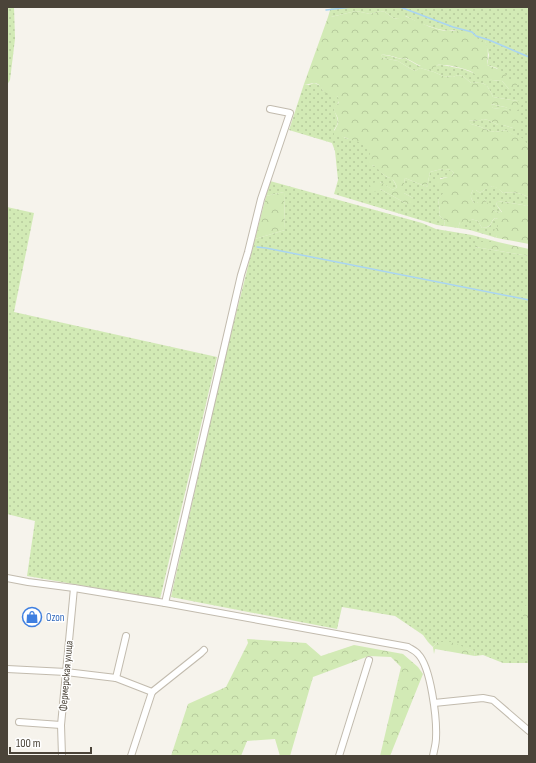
<svg xmlns="http://www.w3.org/2000/svg" width="536" height="763" viewBox="0 0 536 763" font-family="'Sofia Sans Condensed',sans-serif">
	<defs>
		<pattern id="grass-dots" width="8" height="8" patternUnits="userSpaceOnUse"><rect width="8" height="8" fill="#d2eab5"/><path d="M2 2h.1M6 6h.1" fill="none" stroke="#b6ca9c" stroke-width="1.8" stroke-linecap="round"/></pattern>
		<pattern id="forest-crowns" width="20" height="18" patternUnits="userSpaceOnUse"><rect width="20" height="18" fill="#d2eab5"/><path d="M2 6a3 3 0 1 1 6 0M12 15a3 3 0 1 1 6 0" fill="none" stroke="#b6ca9c"/></pattern>
	</defs>
	<rect width="100%" height="100%" fill="#f6f3ec"/>
	<g fill="url(#grass-dots)">
		<path d="M7,7H14L15,39L10,80L7,85Z"/>
		<path d="M331,7H529V147C521,134 517,138 506,130L495,132L490,131L481,127L471,124L468,120L479,121L483,119L488,120L498,125H503L513,128L508,110L493,108L490,104L505,107L515,110L518,101L493,97C487,83 485,82 471,83L463,76L458,75L453,77L443,76L434,72L420,68L415,71L411,69L398,61L383,58L381,55C390,54 397,60 405,58L419,66L442,65L463,69L492,80L502,81L509,89L508,83L497,68L487,65L489,55L485,41H480L467,33L453,30L448,31L438,29L419,23L406,16L398,19L393,18L385,12L380,11L370,14L356,11L331,17H328Z"/>
		<path d="M314,83L321,86L323,91C327,92 332,93 335,95C346,101 332,105 335,112C338,121 340,121 334,130L345,138L362,142L369,146L372,150V165L377,167L383,174L387,177L392,178L397,187L393,190L380,182V189L407,204L413,198L404,193V183L405,178L427,187L430,172C439,170 447,166 454,173L450,177L440,178L445,192L438,200L440,210L439,215L445,221L444,226L437,225L334,194L338,180L335,151L332,143L289,130L304,84L309,85Z"/>
		<path d="M270,181L422,223L436,229L472,235L498,242H475V247L529,256V663H503L483,655L475,656L474,651L465,648L438,642L433,647L428,642L423,635L395,616L342,607L337,629L171,597L223,365L255,239L285,230L284,192L266,196Z"/>
		<path d="M493,186L498,188L503,193C514,191 519,193 529,197V206L498,201L496,204L502,213C494,213 489,205 484,199L477,203H474C470,198 470,195 473,190H476L480,193L488,187Z"/>
		<path d="M7,207L34,213L14,312L217,357L160,599L27,576L35,521L7,514Z"/>
		<path d="M495,218L498,219V227L496,235L497,238L470,230L458,228L460,222L471,219L478,221L482,228C494,227 489,223 495,218Z"/>
	</g>
	<g fill="url(#forest-crowns)">
		<path d="M356,11L370,14L380,11L385,12L393,18L398,19L401,15C407,16 413,20 419,22C425,25 433,28 440,30C449,32 459,29 468,33C474,36 478,40 485,41C489,49 488,57 487,65C497,69 507,70 508,82L511,79L516,80L517,85L515,89H509L502,81C494,80 484,80 477,76C475,75 474,73 472,72C463,68 446,64 437,65L434,69C424,69 415,63 406,58C397,60 390,53 381,55L383,58L398,61L411,69L415,71L420,68L434,72L443,76L453,77L458,75L463,76L471,83C485,82 487,83 493,97L518,101L522,104L520,109L515,111L505,107L491,104L493,108C502,109 514,109 520,117V122L519,127L513,128L503,125H498L488,120L483,119L479,121L469,120L471,124L481,127L490,131L495,132L506,130L511,133L520,137L524,139L529,147V197C519,193 514,191 503,193C493,184 491,185 480,193L476,190H473C470,195 470,198 474,203H477L481,199H484L495,211L500,213L502,212L496,204L498,201L529,206V244L497,238L494,230L498,227V219L495,218C489,222 494,227 482,228L478,221L471,219L467,225L460,222L458,228L444,226L445,221L439,215L440,210L438,200L444,192L443,188L439,186L436,181C443,177 449,179 454,173C447,166 439,170 430,172L427,187L405,178L404,183V193L413,198L412,203L407,204L380,189L375,192L371,190L370,185C379,178 385,185 393,190L397,187C396,185 394,180 392,179C389,177 386,177 383,174C376,168 377,165 367,164L371,150C365,141 355,142 346,138C341,136 339,135 334,135C334,129 337,127 338,123C339,117 335,114 334,110C334,103 343,105 337,96C334,96 329,96 327,94C321,92 322,83 314,83C311,83 308,85 304,84L328,17H331Z"/>
		<path d="M284,192L285,230L255,239L266,196Z"/>
		<path d="M475,242H498L529,249V256L475,247Z"/>
		<path d="M529,604V636L521,608Z"/>
		<path d="M247,639L306,643L321,656L354,645L403,654L418,667L423,674L390,756H380L401,667L391,657L369,656L313,677L290,756H280L275,739L247,741L241,756H171L188,704L226,687L248,643Z"/>
		<path d="M438,642H451L474,651L475,656L435,649L434,654L433,647Z"/>
	</g>
	<g fill="none" stroke-linecap="round" stroke-linejoin="round">
		<g stroke="#a9d4f2" stroke-width="1.5">
			<path d="M400,7L453,27L472,32L476,36L489,40L529,57"/>
			<path d="M326,10L351,7"/>
			<path d="M257,247L266,248L529,300"/>
		</g>
		<defs>
			<g id="street">
				<path d="M7,578L28,582L74,588L165,603L408,647C411,649 416,651 418,654C431,667 437,719 436,738C436,744 434,750 433,756"/>
				<path d="M165,603L241,275L248,252L261,199L290,113L270,109"/>
				<path d="M7,669L66,672L116,678L152,692"/>
				<path d="M116,678L126,636"/>
				<path d="M152,692L201,653L204,650"/>
				<path d="M434,703L483,698L493,700L529,731"/>
				<path d="M19,722L61,725"/>
				<path d="M62,756L61,725L74,588"/>
				<path d="M131,756L152,692"/>
				<path d="M339,756L369,660"/>
			</g>
		</defs>
		<use href="#street" stroke="#c2bbae" stroke-width="8"/>
		<use href="#street" stroke="#fff" stroke-width="6"/>
	</g>
	<defs>
		<symbol id="shop-ring" viewBox="-11 -11 22 22"><circle r="9.5" fill="#fff" stroke="#3f7fe0" stroke-width="1.5"/><path d="M-5-2.5h2.3a2.7 3.5 0 0 1 5.4 0H5L5.5 6h-11ZM-1.5-2.5h3a1.5 2.3 0 0 0-3 0Z" fill="#3f7fe0"/></symbol>
	</defs>
	<g fill-rule="evenodd">
		<use href="#shop-ring" x="21" y="606" width="22" height="22"/>
	</g>
	<g text-anchor="middle" dominant-baseline="central" stroke-width="3" stroke-linejoin="round" paint-order="stroke">
		<g font-size="11" fill="#366cbe" stroke="#fff" text-anchor="start">
			<text x="46" y="617">Ozon</text>
		</g>
		<g font-size="11" fill="#4b4439" stroke="#fff">
			<text transform="translate(66 676) rotate(-85)">Фермерская улица</text>
		</g>
	</g>
	<rect width="536" height="763" fill="none" stroke="#4b4439" stroke-width="16"/>
	<path d="M10 747v6h81v-6" fill="none" stroke="#4b4439" stroke-width="2"/>
	<text x="16" y="747" font-size="12" fill="#4b4439" stroke="#ffffff" stroke-width="3" paint-order="stroke">100 m</text>
</svg>
